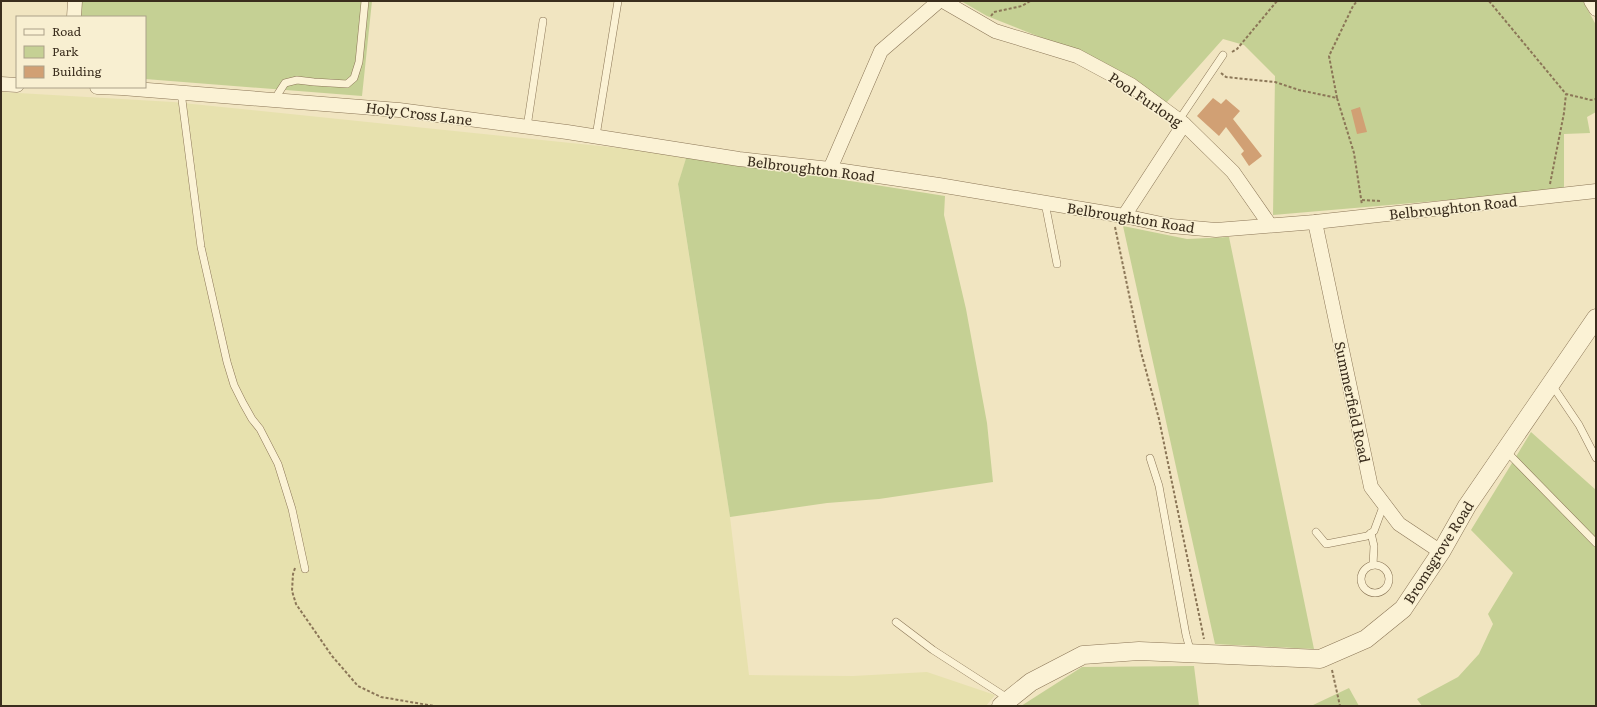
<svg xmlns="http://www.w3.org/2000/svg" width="1597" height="707" viewBox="0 0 1597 707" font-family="Literata,serif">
	<rect width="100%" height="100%" fill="#f1e5c1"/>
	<path fill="#e7e1ae" d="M1,92L173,102L687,155L678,185L730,517L749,675L853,676L927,672L995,695L986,706H1Z"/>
	<g fill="#c5d094">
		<path d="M79,1H372L362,96L145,79V17H79Z"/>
		<path d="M961,1H1583L1596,25V112L1587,117L1590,133L1564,134V190L1273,215L1275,76L1244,45L1223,39L1166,103L1103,62L987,16Z"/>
		<path d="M687,155L945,196L944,215L966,309L987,423L993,482L879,499L827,503L730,517L678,184Z"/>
		<path d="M1123,226L1187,239L1229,237L1314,649L1215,644Z"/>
		<path d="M1531,432L1596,490V706H1422L1417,699L1458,677L1479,654L1493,624L1488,614L1513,573L1471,530Z"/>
		<path d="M1194,666L1199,706H1021L1082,667Z"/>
		<path d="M1349,688L1359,706H1311Z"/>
	</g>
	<g fill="#d1a074">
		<path d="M1213,98L1221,104L1226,99L1240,111L1233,119L1262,156L1249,166L1241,154L1244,151L1226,127L1219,136L1197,116Z"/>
		<path d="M1360,107L1367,132L1357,134L1351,110Z"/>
	</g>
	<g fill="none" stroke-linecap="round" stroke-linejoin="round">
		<defs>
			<g id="service">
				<path d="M181,92L201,247L227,362L234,385L243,403L252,419L260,429L278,464L292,509L305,569"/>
				<path d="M274,100L285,83L297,80L314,82L347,84L354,78L359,62L365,1"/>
				<path d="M1179,120L1223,55"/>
				<path d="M527,127L543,21"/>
				<path d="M596,136L618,1"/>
				<path d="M1045,203L1057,264"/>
				<path d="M1552,385L1579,425L1596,458"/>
				<path d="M1505,450L1596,543"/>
				<path d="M1150,458L1159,486L1186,635L1191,653"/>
				<path d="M1316,532L1326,544L1367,536L1374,531L1384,504"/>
				<path d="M1371,533L1374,546L1373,565"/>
				<circle cx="1375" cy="579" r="14"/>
				<path d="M896,622L933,650L1009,699"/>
			</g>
			<g id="minor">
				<path d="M943,1L995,31L1077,56L1131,85L1184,124L1233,172L1270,225"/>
				<path d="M1591,1L1596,9"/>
				<path d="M74,17L75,1"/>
				<path d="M1,84L17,85"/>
				<path d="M97,87L122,88L399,110L567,132L739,159L830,169L939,185L1124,216L1171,226L1216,230L1315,222L1596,191"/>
				<path d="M830,169L881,51L939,1"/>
				<path d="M1124,216L1184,124"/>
				<path d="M1315,222L1371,487L1399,524L1441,552"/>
			</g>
			<path id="tertiary" d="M1001,706L1031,682L1083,655L1139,651L1320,659L1366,639L1403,609L1441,552L1467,506L1596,318"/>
		</defs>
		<use href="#service" stroke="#8b7657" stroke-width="8"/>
		<use href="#minor" stroke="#8b7657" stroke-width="15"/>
		<use href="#tertiary" stroke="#8b7657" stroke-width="19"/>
		<g stroke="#8b7657" stroke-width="2" stroke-dasharray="3 2" stroke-linecap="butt">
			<path d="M1489,1L1566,94L1591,100L1596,99"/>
			<path d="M991,16L994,12L1022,6L1030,1"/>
			<path d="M1232,52L1237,49L1277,1"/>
			<path d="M1221,73L1226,77L1275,82L1299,90L1337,98L1354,153L1362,205"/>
			<path d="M1337,98L1329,56L1353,6L1357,1"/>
			<path d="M1550,184L1564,113L1566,94"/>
			<path d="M1362,200L1380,201"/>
			<path d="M1115,227L1141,352L1159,419L1204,639"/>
			<path d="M295,568L293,574L292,591L296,604L332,656L358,686L381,697L434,706"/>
			<path d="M1332,670L1340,706"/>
		</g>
		<use href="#service" stroke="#fbf2d5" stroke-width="7"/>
		<use href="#minor" stroke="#fbf2d5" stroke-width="14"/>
		<use href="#tertiary" stroke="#fbf2d5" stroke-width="18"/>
	</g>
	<g text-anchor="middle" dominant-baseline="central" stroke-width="3" stroke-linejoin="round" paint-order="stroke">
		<g font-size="14" fill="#3a2d1d" stroke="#f8efd1">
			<text transform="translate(1146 99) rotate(34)">Pool Furlong</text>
			<text transform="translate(419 113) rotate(7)">Holy Cross Lane</text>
			<text transform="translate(811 168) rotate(7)">Belbroughton Road</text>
			<text transform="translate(1453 207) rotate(-6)">Belbroughton Road</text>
			<text transform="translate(1131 217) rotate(9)">Belbroughton Road</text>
			<text transform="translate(1353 402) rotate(78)">Summerfield Road</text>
			<text transform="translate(1438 552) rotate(-58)">Bromsgrove Road</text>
		</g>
	</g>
	<rect width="1597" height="707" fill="none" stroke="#3a2d1d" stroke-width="4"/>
	<rect x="16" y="16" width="130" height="72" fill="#f8efd1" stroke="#aca189"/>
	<rect x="24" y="29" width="20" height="6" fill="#fbf2d5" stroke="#aca189"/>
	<text x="52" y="36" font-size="12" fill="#3a2d1d">Road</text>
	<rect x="24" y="46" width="20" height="12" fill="#c5d094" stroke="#aca189"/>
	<text x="52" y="56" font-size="12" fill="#3a2d1d">Park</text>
	<rect x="24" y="66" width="20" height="12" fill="#d1a074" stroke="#aca189"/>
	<text x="52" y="76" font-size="12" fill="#3a2d1d">Building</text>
</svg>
